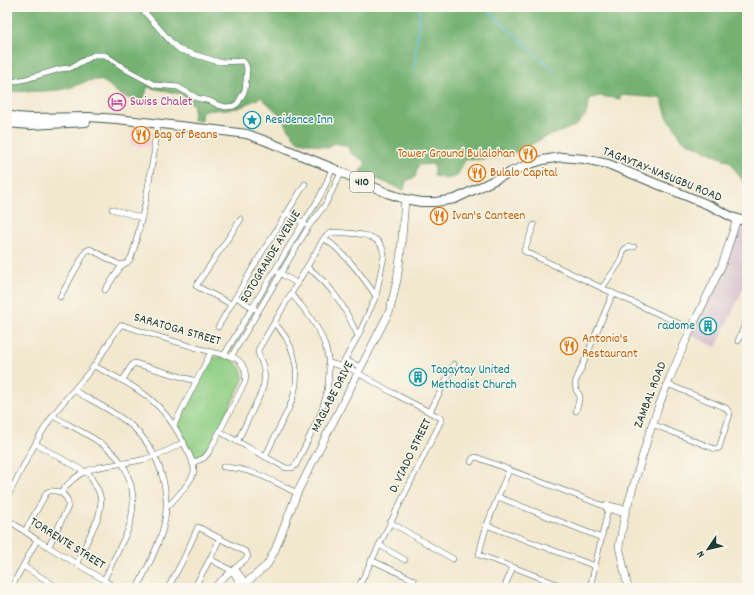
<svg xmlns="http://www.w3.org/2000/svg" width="754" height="595" viewBox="0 0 754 595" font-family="Dekko,sans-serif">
	<rect width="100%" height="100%" fill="#fbf7ec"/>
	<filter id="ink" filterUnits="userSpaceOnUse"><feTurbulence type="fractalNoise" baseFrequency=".025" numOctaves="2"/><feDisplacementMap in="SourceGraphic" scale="8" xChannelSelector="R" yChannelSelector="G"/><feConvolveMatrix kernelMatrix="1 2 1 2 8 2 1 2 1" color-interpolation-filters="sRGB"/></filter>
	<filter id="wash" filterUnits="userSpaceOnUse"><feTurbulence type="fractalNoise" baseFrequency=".012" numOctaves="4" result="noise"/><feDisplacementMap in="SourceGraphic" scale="16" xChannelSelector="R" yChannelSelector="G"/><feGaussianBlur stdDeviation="0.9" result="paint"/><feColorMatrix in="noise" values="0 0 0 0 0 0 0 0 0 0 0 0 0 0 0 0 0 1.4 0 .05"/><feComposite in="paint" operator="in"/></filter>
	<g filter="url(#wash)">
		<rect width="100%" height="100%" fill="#f2e8cf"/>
		<path fill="#f6cfd8" d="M133,125L151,127L149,147H136L130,144Z"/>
		<path fill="#d1bdca" d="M743,224L747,225V281L716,347L690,335L705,306L707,305L709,301L708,299L738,225Z"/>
		<path fill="#90cf85" stroke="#58865c" d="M215,357C230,356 244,364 243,380L207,451L202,456L196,457L191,452L185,439L179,430L178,423L209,361Z"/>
		<path fill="#74b272" stroke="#4a7853" d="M7,7H747V187L730,162L683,140L667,116L661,98L620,95V99L600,96L590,98L586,114L577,125L557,133L543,138L522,150L498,158L465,160L457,176L447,179L434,176V164L418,165L415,177L406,181L404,190L360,172L366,162L351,153L346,145L333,143L329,148L296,140L280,115L261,97L239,108L202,111L201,120H193L194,106L181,94L147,87L144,102C137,100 129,99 123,96C114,92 108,81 98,80C86,79 76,87 65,89C46,92 26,91 7,92Z"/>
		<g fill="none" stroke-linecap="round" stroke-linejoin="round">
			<g stroke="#5bbfd9" stroke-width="1.5">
				<path d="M218,7L219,13"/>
				<path d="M484,7L555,72"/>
				<path d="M414,69L420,7"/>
			</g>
		</g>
	</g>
	<g filter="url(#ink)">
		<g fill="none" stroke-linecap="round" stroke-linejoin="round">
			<defs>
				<g id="street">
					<path d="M7,83L26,79L60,69L70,68L94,55H105L127,70L155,85L178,87L197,98L210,101L218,105L226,107L234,106L238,103L245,90L246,81L247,69L246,65L243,61L219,62L180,50L172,43L140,7"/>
					<path d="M112,209L142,218"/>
					<path d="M287,213L305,224"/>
					<path d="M534,225L524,251L602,288L691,329"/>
					<path d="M324,238C347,255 360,273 376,296"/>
					<path d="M307,267C333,286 345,308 358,336"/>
					<path d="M278,272L298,284"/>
					<path d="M602,288L620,262L624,250L628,247H634"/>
					<path d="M105,290L122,265"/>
					<path d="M60,297L86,251L90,249L116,263L122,265L127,263L131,258L135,246L145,204L152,164L155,148L154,145L158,123"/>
					<path d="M236,297L255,309"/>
					<path d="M231,304L196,286L241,219"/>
					<path d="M218,327L258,259L305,184"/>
					<path d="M738,341L747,319"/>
					<path d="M224,355L303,223C316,204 325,190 332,168"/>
					<path d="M231,357L309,226L325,205L341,173"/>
					<path d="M345,360L361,367"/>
					<path d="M94,366C138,387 165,402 186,448C190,455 194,463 194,471C193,481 174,500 166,508"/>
					<path d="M341,366L351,369L393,393L441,418L442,419L358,588"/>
					<path d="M123,380L131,366L134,363L196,381"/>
					<path d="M75,391C94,402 118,413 134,428C161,454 173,496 162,532C156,552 146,570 137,588"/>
					<path d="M576,411L580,396L576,390L575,383L613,293"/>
					<path d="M430,412L454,364"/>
					<path d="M53,416C77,430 113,444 126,470C128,475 129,480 131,485C135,501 133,515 128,530L104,580"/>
					<path d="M652,424L715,449L719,448L730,414L726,408L667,384"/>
					<path d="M174,425L211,352"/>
					<path d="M220,432L286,468H292L296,465C301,454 307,443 312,431C316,423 321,415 323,406C338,359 324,329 291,294"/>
					<path d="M237,442L261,393C265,383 266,373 262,363C260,358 258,355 258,350L324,238L330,233L334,232C353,234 383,231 384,256L376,296L358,336L343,363L341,366L329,363"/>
					<path d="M36,444L89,474L99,492L101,500L100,510L98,518L77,563"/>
					<path d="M265,457C271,444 277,432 283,420C287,412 292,403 294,394C301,369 293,341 274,323"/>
					<path d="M471,462L473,458L476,457L604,506L608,509L625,514"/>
					<path d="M223,467C251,468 273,481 297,493"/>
					<path d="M509,470C498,498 485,524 479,555L513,567L567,588"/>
					<path d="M61,493C83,461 108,468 141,460C156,457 170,450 184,442"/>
					<path d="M498,497L602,538"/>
					<path d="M7,498C21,471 34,442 52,417C64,399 80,384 93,367C103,354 110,339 120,326L123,325C151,335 180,343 208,351C217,354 227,354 235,358C244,363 247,373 245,382L209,452L204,458L192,463"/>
					<path d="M607,505H609L626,509"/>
					<path d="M7,519L37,540L104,580L116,588"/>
					<path d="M390,522L453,559"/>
					<path d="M486,525L595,566"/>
					<path d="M25,531L47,492C56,488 70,495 68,507L49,546"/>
					<path d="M379,545L405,560"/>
					<path d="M210,559L220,538"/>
					<path d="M371,560L414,580"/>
					<path d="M23,566L59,588"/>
					<path d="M235,568L246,583"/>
					<path d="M11,588L37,540"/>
					<path d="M168,588L183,560L198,527L246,552L248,556L247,558L212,588"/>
					<path d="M194,588L210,559L232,571L242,586"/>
					<path d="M381,588L385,586L389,588"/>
					<path d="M504,588L513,567"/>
					<path d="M590,588L609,505"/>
				</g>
				<g id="secondary">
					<path d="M240,588L267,565L275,550L298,491L390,310L397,280L401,251L405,199"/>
					<path d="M628,588L619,546L625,514L649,434L658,408L669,380L691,329L722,265L737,219"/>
				</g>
				<g id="primary">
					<path d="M7,115L17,117L30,118L89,117L117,119L215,130L247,134L266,141L332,168L387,193L405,199L421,202H436L455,199L509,173L527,165L543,160L561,157L584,159L608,164L711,206L732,217L747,222"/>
					<path d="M7,123L31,125L86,122"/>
				</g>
			</defs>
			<use href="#street" stroke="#3f574b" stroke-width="6"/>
			<use href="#secondary" stroke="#3f574b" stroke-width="8"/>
			<use href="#primary" stroke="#3f574b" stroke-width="10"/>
			<use href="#street" stroke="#fff" stroke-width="5"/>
			<use href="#secondary" stroke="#fff" stroke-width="7"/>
			<use href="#primary" stroke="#fff" stroke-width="8"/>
		</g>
	</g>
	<defs>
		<symbol id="hotel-ring" viewBox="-11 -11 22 22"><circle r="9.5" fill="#fbf7ec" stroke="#d1479c" stroke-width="1.5"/><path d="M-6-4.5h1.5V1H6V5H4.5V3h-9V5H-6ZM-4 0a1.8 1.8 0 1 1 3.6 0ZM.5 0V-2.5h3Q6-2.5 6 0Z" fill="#d1479c"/></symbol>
		<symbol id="sight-ring" viewBox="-11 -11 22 22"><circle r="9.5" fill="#fbf7ec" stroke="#0f9aa8" stroke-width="1.5"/><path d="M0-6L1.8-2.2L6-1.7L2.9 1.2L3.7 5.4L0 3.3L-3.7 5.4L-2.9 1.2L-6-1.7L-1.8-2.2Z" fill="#0f9aa8"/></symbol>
		<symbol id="restaurant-ring" viewBox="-11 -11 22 22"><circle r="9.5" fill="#fbf7ec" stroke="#e8710a" stroke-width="1.5"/><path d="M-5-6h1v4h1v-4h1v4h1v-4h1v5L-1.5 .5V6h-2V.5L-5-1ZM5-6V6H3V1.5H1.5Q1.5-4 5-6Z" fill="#e8710a"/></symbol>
		<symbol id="building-ring" viewBox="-11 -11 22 22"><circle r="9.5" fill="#fbf7ec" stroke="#0f9aa8" stroke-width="1.5"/><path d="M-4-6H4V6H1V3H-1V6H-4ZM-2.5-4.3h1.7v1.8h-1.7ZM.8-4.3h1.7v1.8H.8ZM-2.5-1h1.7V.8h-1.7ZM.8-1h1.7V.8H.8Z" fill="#0f9aa8"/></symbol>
	</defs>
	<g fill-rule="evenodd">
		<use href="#hotel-ring" x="107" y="92" width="20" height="20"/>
		<use href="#sight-ring" x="242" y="110" width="20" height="20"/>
		<use href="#restaurant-ring" x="131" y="125" width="20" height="20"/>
		<use href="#restaurant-ring" x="518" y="144" width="20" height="20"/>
		<use href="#restaurant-ring" x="467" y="163" width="20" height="20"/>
		<use href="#restaurant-ring" x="429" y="206" width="20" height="20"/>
		<use href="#building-ring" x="698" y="316" width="20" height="20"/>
		<use href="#restaurant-ring" x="559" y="336" width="20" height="20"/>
		<use href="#building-ring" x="408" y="367" width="20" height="20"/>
	</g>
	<g text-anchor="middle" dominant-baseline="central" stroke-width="3" stroke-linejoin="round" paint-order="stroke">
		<rect fill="#fbf7ec" stroke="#61756b" stroke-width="1" x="350" y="172" width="24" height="20" rx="3"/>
		<g font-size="12" font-weight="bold" fill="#1f3d34">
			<text x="362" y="182">410</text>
		</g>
		<g font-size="13" fill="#b23c85" stroke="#fbf7ec" text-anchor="start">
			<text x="130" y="102">Swiss Chalet</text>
		</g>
		<g font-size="13" fill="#0d838f" stroke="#fbf7ec" text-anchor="start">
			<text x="265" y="120">Residence Inn</text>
			<text x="695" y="326" text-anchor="end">radome</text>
			<text x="431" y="370">Tagaytay United<tspan x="431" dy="15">Methodist Church</tspan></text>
		</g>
		<g font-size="13" fill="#c56008" stroke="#fbf7ec" text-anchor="start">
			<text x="154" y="135">Bag of Beans</text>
			<text x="515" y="154" text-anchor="end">Tower Ground Bulalohan</text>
			<text x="490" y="173">Bulalo Capital</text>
			<text x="452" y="216">Ivan's Canteen</text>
			<text x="582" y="339">Antonio's<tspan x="582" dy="15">Restaurant</tspan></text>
		</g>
		<g font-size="13" fill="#1f3d34" stroke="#fbf7ec">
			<text transform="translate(662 175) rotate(22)">TAGAYTAY-NASUGBU ROAD</text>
			<text transform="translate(271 257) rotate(-59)">SOTOGRANDE AVENUE</text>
			<text transform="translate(177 330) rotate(16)">SARATOGA STREET</text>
			<text transform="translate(651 395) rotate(-69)">ZAMBAL ROAD</text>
			<text transform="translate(333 397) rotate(-63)">MAGLABE DRIVE</text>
			<text transform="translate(411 456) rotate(-64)">D. VIADO STREET</text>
			<text transform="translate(67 544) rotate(32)">TORRENTE STREET</text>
		</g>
	</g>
	<rect width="754" height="595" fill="none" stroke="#fbf7ec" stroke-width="24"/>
	<g transform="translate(708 549) rotate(235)" stroke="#fbf7ec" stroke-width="3" paint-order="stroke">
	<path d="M0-3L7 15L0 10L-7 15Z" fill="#1f3d34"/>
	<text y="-6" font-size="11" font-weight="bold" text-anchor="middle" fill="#1f3d34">N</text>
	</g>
</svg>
